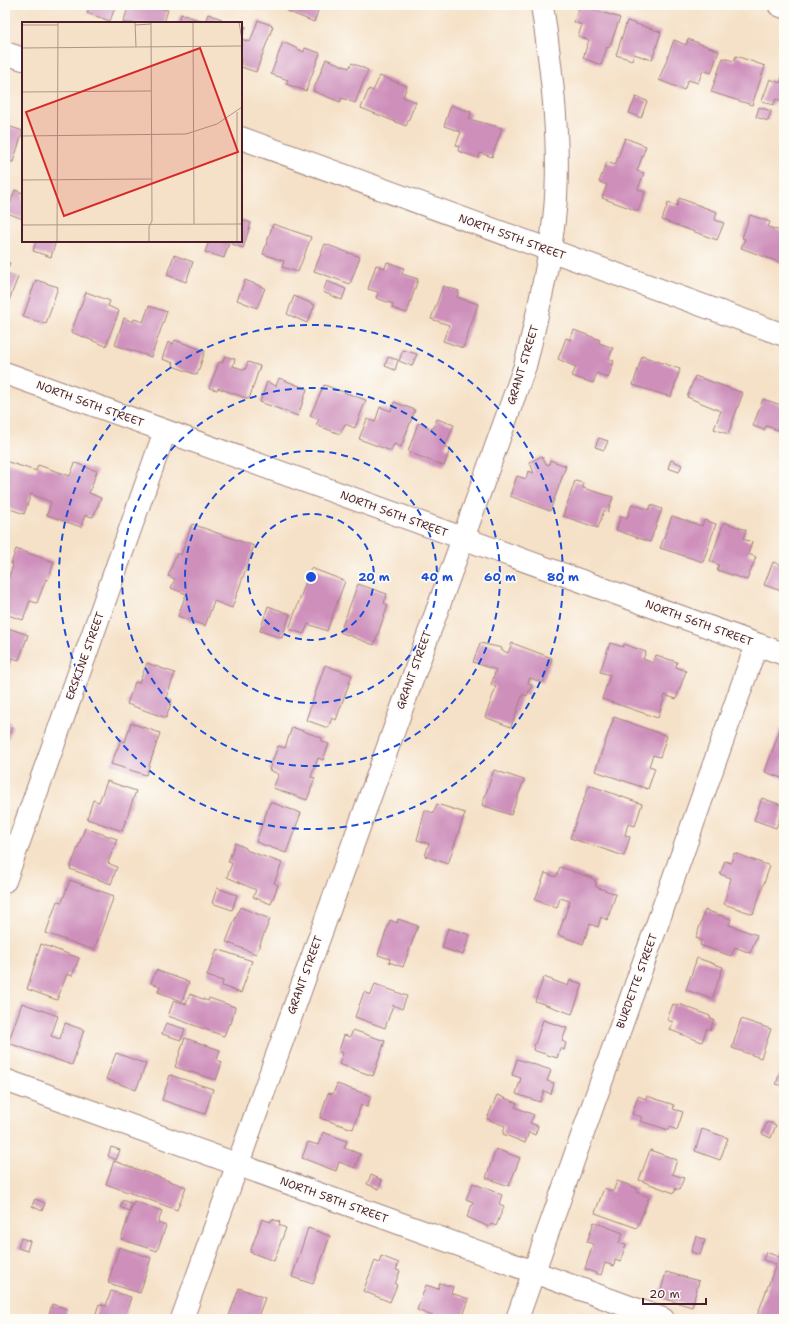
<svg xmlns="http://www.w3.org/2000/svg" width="789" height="1324" viewBox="0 0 789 1324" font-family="'Shantell Sans',sans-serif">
	<rect width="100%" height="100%" fill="#fdfcf7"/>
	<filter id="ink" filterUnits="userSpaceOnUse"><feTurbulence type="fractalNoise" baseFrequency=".025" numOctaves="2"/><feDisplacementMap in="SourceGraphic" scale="8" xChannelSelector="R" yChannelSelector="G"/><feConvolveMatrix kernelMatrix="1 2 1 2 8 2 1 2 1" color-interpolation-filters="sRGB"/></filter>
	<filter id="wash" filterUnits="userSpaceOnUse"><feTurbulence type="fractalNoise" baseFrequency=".012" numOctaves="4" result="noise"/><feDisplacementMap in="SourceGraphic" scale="16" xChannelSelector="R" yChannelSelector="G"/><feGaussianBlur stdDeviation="0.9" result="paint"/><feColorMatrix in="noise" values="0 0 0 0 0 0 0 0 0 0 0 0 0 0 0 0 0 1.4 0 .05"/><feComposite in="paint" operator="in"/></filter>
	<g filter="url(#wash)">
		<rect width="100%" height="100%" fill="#f5e1c7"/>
		<g id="blocks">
			<g fill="#ce8fbb">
				<path d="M90,5H116L110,21L87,13Z"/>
				<path d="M129,5H161L160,8L168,10L164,23H123Z"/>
				<path d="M289,5H320L314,22L287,11Z"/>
				<path d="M580,5L620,18L609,48L607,47L601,65L583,58L589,40L578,36L582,25L574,22Z"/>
				<path d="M181,14L205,22L208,14L222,19L221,23H177Z"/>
				<path d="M258,20L273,26L256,72L241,67V25L246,27L241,39L250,42Z"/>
				<path d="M627,21L661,32L652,60L634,54L632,60L616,55Z"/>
				<path d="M688,39L719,51L711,73L703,70L698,83L688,80L684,90L659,80L674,40L686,45Z"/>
				<path d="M283,42L304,52L305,48L320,53L306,91L286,84L288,80L271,74Z"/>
				<path d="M736,56L765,66L752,105L711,92L723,58L734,61Z"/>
				<path d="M326,59L349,68L352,63L368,70L355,103L342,98L340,102L313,91Z"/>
				<path d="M380,76L407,86L403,97L416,102L406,126L361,108L369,89L373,91Z"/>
				<path d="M782,76L784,77V102L776,99L773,105L762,101L770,79L780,83Z"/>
				<path d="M636,97L647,101L641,118L629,113Z"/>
				<path d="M451,105L471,112L469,119L502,128L492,157L480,153L478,158L458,151L459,146L456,145L461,132L444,126Z"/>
				<path d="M759,107L771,111L768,121L756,117Z"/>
				<path d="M5,125L23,131L13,162L8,161L5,169Z"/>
				<path d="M625,138L646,146L637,171L644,173L638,189L645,192L638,211L602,198L607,185L599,182L607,162L615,165Z"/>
				<path d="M15,190L23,193V219L7,213Z"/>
				<path d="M679,198L717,212L715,220L724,223L717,240L662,220L668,203L677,206Z"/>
				<path d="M750,215L770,222L768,227L784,232V264L741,248L745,239L742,238Z"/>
				<path d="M241,219L251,223L243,248L229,243L224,258L205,252L209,241H241Z"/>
				<path d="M273,224L311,237L298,272L282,267L284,261L263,254Z"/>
				<path d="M36,241H56L51,257L33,251Z"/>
				<path d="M325,244L360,257L350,284L314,271Z"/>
				<path d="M174,255L193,262L186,282L167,275Z"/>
				<path d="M5,261L10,263L6,273L18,277L5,311Z"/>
				<path d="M387,262L404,268L402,274L418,279L407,313L392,308L393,304L376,298L378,292L368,289L376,265L385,268Z"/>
				<path d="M36,280L58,287L46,324L23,317Z"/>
				<path d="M245,280L265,288L257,308L237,300Z"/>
				<path d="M327,281L346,289L342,300L323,292Z"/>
				<path d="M443,286L459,291L457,297L478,304L463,348L443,341L449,325L431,319Z"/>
				<path d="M86,292L110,301L108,306L119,311L106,346L71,332Z"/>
				<path d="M294,296L315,305L307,323L287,314Z"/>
				<path d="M149,306L167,312L151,357L115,345L124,318L133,322L134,319L143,322Z"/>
				<path d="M574,330L600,340L599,343L613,348L609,359L614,361L608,378L597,373L593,383L572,376L576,367L558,359L566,338L570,340Z"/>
				<path d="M175,340L205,351L197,375L173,366L174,363L162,359L168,342L173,344Z"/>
				<path d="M403,350L417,354L412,366L399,361Z"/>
				<path d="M225,356L235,359L233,366L245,370L248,362L260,366L249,399L218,388L217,390L209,388L219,362L222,363Z"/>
				<path d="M642,356L680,369L671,397L633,385Z"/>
				<path d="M388,357L398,360L395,370L385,366Z"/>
				<path d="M695,376L743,393L728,434L714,429L721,411L687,397Z"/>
				<path d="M279,378L307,389L298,416L260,402L267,382L276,386Z"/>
				<path d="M324,385L366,400L355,428L345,424L340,434L316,425L319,419L310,416Z"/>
				<path d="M763,399L784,406V432L766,426L764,430L753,426Z"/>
				<path d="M394,402L415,410L401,447L394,444L391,451L359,439L367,419L375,422L380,407L391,411Z"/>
				<path d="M437,419L454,425L445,447L450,449L444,466L408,452L418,423L433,429Z"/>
				<path d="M599,438L608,441L604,450L595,447Z"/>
				<path d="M542,456L545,463L549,465L550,460L566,466L550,511L510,496L517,476L526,479L528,471L534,473L530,462Z"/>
				<path d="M671,460L682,465L679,472L668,468Z"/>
				<path d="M5,461L36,471L38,465L70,476L75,463L97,471L89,493L101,498L93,517L85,515L81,527L47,515L51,502L31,494L24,514L5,507Z"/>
				<path d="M575,481L583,483V488L613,497L608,512L604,510L598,528L563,516Z"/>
				<path d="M632,504L649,510L651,505L662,509L650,542L616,530L621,516L627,518Z"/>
				<path d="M672,516L702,526L704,520L716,524L703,562L660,548Z"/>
				<path d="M724,522L746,530L743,539L752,542L748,554L756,557L747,580L717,570L719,565L710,561Z"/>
				<path d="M192,524L254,546L232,608L214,601L205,626L178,616L186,594L171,588L175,579L168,576L177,553L181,555Z"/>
				<path d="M16,549L54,562L48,580L46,579L37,603L30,601L23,620L5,614V603L8,594L5,593V588L13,565L11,564Z"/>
				<path d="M773,562L784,566V592L764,585Z"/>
				<path d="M311,568L345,581L327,631L308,624L304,634L289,629Z"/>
				<path d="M358,584L387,594L384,603L388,605L374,645L340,632Z"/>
				<path d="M268,606L290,614L282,638L260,631Z"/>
				<path d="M5,627L28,635L19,660L12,658L5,676Z"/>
				<path d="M480,643L502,648L501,650L508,653L512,643L552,658L543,683L530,678L528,683L532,685L527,696L523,694L511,727L485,717L496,687L491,685L496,670L473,662Z"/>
				<path d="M610,643L623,647L624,644L646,652L643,659L653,663L656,655L677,662L676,667L686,671L676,699L665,695L658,718L602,699L610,675L600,672Z"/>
				<path d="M147,663L175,673L166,698L172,700L166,718L127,704L135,682L139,683Z"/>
				<path d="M325,665L352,675L336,720L332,718L328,728L306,720Z"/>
				<path d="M614,717L667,736L660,757L653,755L649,766L655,768L648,789L595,771Z"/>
				<path d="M5,722L13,725L5,747Z"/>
				<path d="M131,723L160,733L146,775L111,764L121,740L125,742Z"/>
				<path d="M292,727L322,738L321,741L329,744L323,760L318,758L311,777L315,778L307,800L273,788L279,774L269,770L278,746L285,748Z"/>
				<path d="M780,729L784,731V779L765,772Z"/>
				<path d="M494,770L524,780L511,815L482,805Z"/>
				<path d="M107,781L136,791L122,831L87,819L93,800L99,802Z"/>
				<path d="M589,785L642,804L635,826L628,824L625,835L630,837L624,856L570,838Z"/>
				<path d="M762,798L784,806L776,828L754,820Z"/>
				<path d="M270,802L301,813L286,853L256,842Z"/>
				<path d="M437,804L465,813L448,864L425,856L429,844L417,840L425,810L433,813Z"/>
				<path d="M85,828L117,839L108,863L117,867L111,884L70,869Z"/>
				<path d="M235,843L246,848V850L282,863L274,883L278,885L271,904L253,897L256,890L227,877L232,863L228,862Z"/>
				<path d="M734,853L770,866L753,914L724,904L731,878L720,874L725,861L731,863Z"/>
				<path d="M560,867L592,878L596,882V887L616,894L607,920L601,917L598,927L590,924L583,944L558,935L570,901L560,898L557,908L535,900L545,873L556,877Z"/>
				<path d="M70,880L114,896L94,950L46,933L57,901L62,902Z"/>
				<path d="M217,888L237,895L232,910L212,903Z"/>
				<path d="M240,907L270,919L256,954L226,942Z"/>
				<path d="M705,910L731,919L729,925L757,935L750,953L735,947L731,956L700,945L701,940L696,938Z"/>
				<path d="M398,919L418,926L403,967L389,962L390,959L378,955L390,920L397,923Z"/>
				<path d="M448,928L470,935L463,955L442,948Z"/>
				<path d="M41,944L79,958L72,976L67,974L57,1000L27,989Z"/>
				<path d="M217,949L252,961L241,993L222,986L223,981L207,976Z"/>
				<path d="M697,958L723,967L712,999L686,990Z"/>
				<path d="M156,970L189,982L182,1001L158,992L160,986L151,983Z"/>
				<path d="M544,977L568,986L570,980L583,984L572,1014L535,1001Z"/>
				<path d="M375,984L407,996L402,1009L393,1005L385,1028L355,1017L364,992L371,995Z"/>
				<path d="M190,994L208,1001L209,998L235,1007L231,1024L229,1023L224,1036L168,1016L174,1000L186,1004Z"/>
				<path d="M22,1003L58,1016L51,1036L60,1039L65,1023L84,1030L72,1065L8,1043Z"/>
				<path d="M673,1004L678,1006L679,1004L710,1016V1018L714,1020L710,1030L707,1028L702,1042L670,1030L673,1022L667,1020Z"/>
				<path d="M741,1019L771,1029L761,1058L732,1048Z"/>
				<path d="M543,1020L567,1028L562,1041L566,1043L564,1050L560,1048L557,1058L533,1050Z"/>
				<path d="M166,1023L185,1029L181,1040L162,1034Z"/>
				<path d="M353,1030L385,1041L373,1076L339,1064L343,1053L339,1051L344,1035L350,1037Z"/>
				<path d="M185,1038L220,1050L217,1060L222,1062L216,1080L175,1067Z"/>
				<path d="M116,1053L146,1064L136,1090L106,1079Z"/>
				<path d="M517,1059L551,1070L547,1081L554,1083L551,1094L544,1091L540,1102L516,1094L521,1078L512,1075Z"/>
				<path d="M784,1061V1086L776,1084Z"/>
				<path d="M170,1075L213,1089L205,1114L162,1100Z"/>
				<path d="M337,1084L371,1096L367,1107L361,1105L353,1129L320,1118L328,1093L333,1094Z"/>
				<path d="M497,1095L517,1103L515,1107L534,1115L530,1123L538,1126L535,1135L529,1132L525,1143L503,1134L505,1126L487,1119Z"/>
				<path d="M638,1096L646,1099L647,1096L674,1105L673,1109L683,1112L677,1130L670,1127L669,1130L640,1121L642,1117L632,1114Z"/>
				<path d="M767,1122L776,1125L771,1138L762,1134Z"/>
				<path d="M702,1129L728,1138L720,1160L695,1151Z"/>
				<path d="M323,1132L347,1141L344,1148L360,1154L355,1168L339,1162L336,1171L302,1158L308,1142L318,1145Z"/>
				<path d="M111,1147L120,1150L116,1160L108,1156Z"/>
				<path d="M496,1149L520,1158L509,1186L486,1178Z"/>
				<path d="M650,1150L677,1160L672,1174L684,1178L679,1190L676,1188L674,1193L639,1180Z"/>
				<path d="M114,1161L186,1187L177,1210L106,1184Z"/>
				<path d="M371,1175L382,1180L379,1189L367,1184Z"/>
				<path d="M617,1181L637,1188L636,1192L649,1197L637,1228L595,1213L604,1188L613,1192Z"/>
				<path d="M473,1183L502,1195L499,1204L504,1206L496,1226L491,1224L489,1227L467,1217L473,1202L466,1199Z"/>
				<path d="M35,1199L45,1203L42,1211L32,1206Z"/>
				<path d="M123,1200L132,1204L129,1211L120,1207Z"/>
				<path d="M134,1201L162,1211L158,1223L166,1226L157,1251L121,1239Z"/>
				<path d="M262,1219L271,1222L272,1219L280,1222L279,1225L286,1228L274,1261L250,1252Z"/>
				<path d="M594,1222L623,1233L619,1243L626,1245L620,1262L615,1260L614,1266L605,1263L601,1275L585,1269L593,1244L587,1242Z"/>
				<path d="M308,1228L330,1236L313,1284L292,1277Z"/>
				<path d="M696,1236L705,1240L700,1255L691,1252Z"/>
				<path d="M21,1238L30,1241L27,1251L18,1248Z"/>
				<path d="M119,1247L151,1258L140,1293L108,1283Z"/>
				<path d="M766,1252L779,1257L781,1252L784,1253V1319H766L757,1316L776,1264L763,1260Z"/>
				<path d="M381,1256L399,1263L396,1270L400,1271L395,1284L397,1285L390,1302L363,1291L375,1261L379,1263Z"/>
				<path d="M666,1272L699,1281L692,1307L659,1297Z"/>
				<path d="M440,1283L453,1287L451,1293L469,1299L462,1319H440L417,1310L426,1285L438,1289Z"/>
				<path d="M239,1288L265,1298L257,1319H228Z"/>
				<path d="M111,1291L131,1297L124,1319H94L99,1304L106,1306Z"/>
				<path d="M52,1304L67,1309L64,1319L49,1315Z"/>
			</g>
		</g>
	</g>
	<g filter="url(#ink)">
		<use href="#blocks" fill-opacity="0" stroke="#a08079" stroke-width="1"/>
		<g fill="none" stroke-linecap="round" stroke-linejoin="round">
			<defs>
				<g id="minor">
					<path d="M779,5L784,7"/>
					<path d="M5,53L23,59"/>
					<path d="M241,138L784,335"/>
					<path d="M5,373L784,654"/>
					<path d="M5,881L165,431"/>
					<path d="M5,1080L663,1319"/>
					<path d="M182,1319L525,366C537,318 548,269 554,220C562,152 552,72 542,5"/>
					<path d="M517,1319L751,660L759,645"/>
				</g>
			</defs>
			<use href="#minor" stroke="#a08079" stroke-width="24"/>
			<use href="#minor" stroke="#fff" stroke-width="22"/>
		</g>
	</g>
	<g fill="none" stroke="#1d4ed8" stroke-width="2" stroke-dasharray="7 5">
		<circle cx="311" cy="577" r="63"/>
		<circle cx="311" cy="577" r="126"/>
		<circle cx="311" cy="577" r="189"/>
		<circle cx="311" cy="577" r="252"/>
	</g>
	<g text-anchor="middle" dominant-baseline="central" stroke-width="3.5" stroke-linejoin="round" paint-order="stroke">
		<g font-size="11" fill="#4a1f2b" stroke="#fdfcf7">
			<text transform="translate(512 237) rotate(20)">NORTH 55TH STREET</text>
			<text transform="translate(523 365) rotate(-73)">GRANT STREET</text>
			<text transform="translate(90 404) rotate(20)">NORTH 56TH STREET</text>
			<text transform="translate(394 514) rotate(20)">NORTH 56TH STREET</text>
			<text transform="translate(699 623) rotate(20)">NORTH 56TH STREET</text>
			<text transform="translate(85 656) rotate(-70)">ERSKINE STREET</text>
			<text transform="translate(414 670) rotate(-70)">GRANT STREET</text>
			<text transform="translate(305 975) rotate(-70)">GRANT STREET</text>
			<text transform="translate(637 981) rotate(-70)">BURDETTE STREET</text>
			<text transform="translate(334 1200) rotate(20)">NORTH 58TH STREET</text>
		</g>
	</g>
	<g transform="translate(22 22)">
		<rect width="220" height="220" fill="#f5e1c7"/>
		<path fill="none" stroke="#b19389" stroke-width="1" d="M113,0L114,25M171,0L172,202M217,0L220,18M0,3H36M113,3L129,2M0,26L220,24M0,70L129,69M215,90V220M0,114L164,112L195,102L220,85M0,158L130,157M0,203L220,202M35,220L36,0M127,220V205L130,199L129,0"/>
		<path fill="#d62828" fill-opacity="0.15" stroke="#d62828" stroke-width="2" d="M178,26L216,130L42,194L4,90Z"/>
		<rect width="220" height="220" fill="none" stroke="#4a1f2b" stroke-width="2"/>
	</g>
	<circle cx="311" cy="577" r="6" fill="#1d4ed8" stroke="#fdfcf7" stroke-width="2"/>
	<g font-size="12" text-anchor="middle" font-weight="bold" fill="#1d4ed8" stroke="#fdfcf7" stroke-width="3.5" stroke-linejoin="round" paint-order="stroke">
		<text x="374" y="581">20 m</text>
		<text x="437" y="581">40 m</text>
		<text x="500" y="581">60 m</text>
		<text x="563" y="581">80 m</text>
	</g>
	<rect width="789" height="1324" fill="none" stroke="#fdfcf7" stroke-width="20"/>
	<path d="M643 1298v6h63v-6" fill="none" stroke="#4a1f2b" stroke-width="2"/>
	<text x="649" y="1298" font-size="12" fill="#4a1f2b" stroke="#fdfcf7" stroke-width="3" paint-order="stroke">20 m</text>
</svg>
